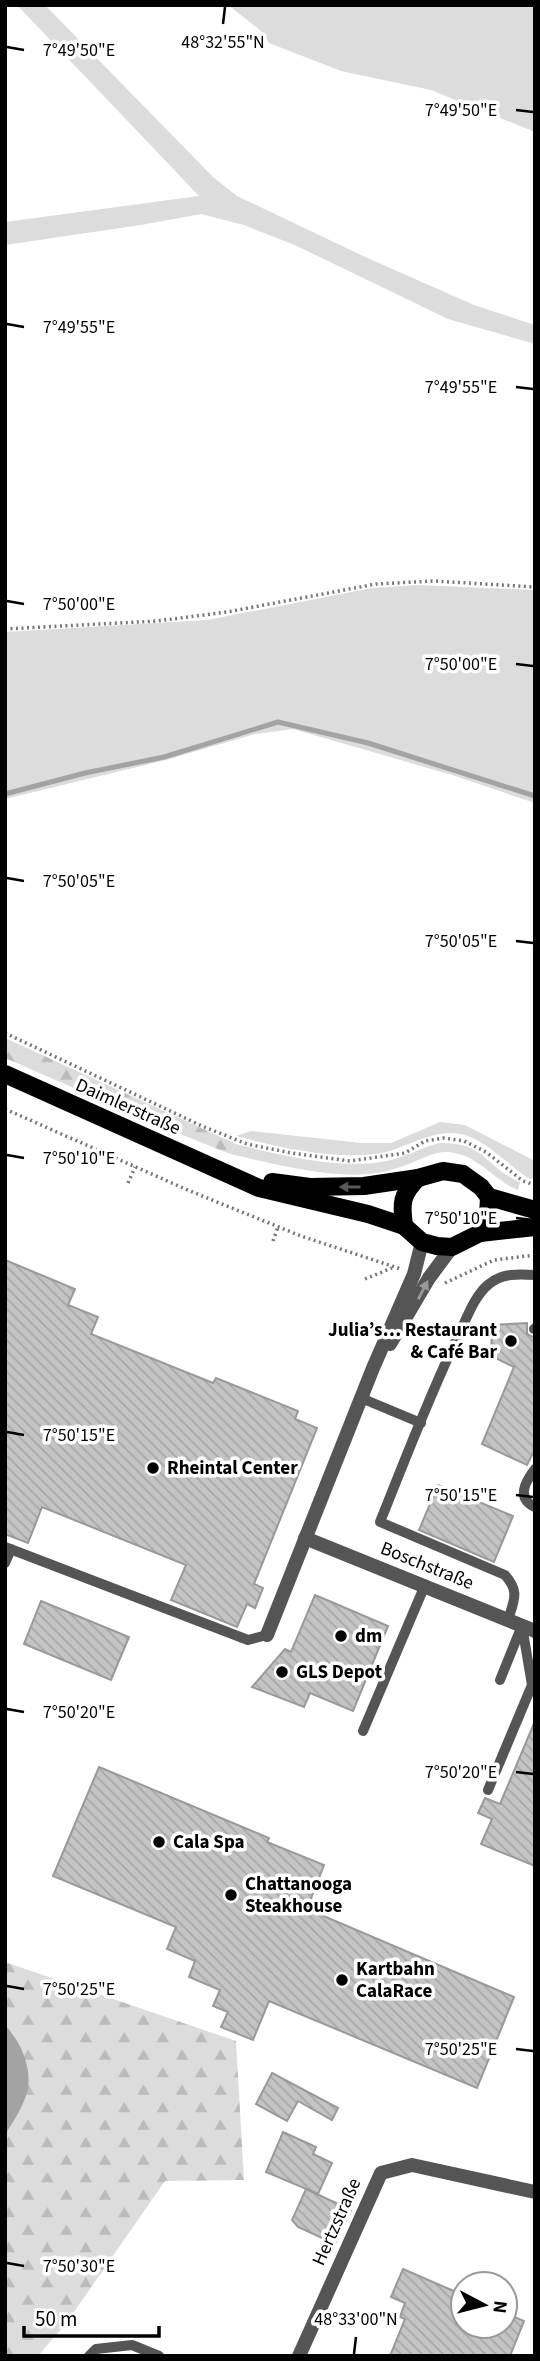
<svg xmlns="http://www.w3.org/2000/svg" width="540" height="2361" viewBox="0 0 540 2361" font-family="'Source Sans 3',sans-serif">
	<defs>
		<pattern id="forest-firs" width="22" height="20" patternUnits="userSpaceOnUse" patternTransform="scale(1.75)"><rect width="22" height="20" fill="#dcdcdc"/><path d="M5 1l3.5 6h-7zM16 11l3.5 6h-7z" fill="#bbb"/></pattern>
		<pattern id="building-back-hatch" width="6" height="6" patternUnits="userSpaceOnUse" patternTransform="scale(1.75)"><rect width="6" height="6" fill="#c4c4c4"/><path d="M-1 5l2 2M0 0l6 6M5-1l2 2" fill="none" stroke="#a7a7a7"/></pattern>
	</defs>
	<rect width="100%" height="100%" fill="#fff"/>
	<g fill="#dcdcdc">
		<path d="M17,5H45L213,177L237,196L363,256L474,305L535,325V344L448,319L297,246L244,225L201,214L141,225L5,245V222L199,196Z"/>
		<path d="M228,5H535V132L431,90L341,71L269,43L261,31Z"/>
		<path d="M417,585L535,590V803L452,775L293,729L255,734L166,760L5,799V632L207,620L372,588Z"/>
		<path d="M440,1122L465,1125L535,1161V1178L530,1179C509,1166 490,1144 468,1136C435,1124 406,1151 374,1154C331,1159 277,1147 236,1136L251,1131L361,1143H391Z"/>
		<path d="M439,1143C487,1142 484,1167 520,1182L518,1190C495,1181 480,1158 455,1153C438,1149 424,1158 409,1164C396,1169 382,1173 368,1174C326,1178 271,1163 230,1154L236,1144C282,1156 340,1170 387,1161C405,1157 421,1148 439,1143Z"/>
	</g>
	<g fill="url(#forest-firs)">
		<path d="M5,1038L236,1144L230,1154L163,1127L5,1058Z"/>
		<path d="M5,1962L236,2041L244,2180L165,2181L67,2322L38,2356H5V2134L27,2093V2069L14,2035L5,2025Z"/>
	</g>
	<path fill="#a3a3a3" d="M5,2025C21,2041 33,2070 27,2093C23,2106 13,2123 5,2134Z"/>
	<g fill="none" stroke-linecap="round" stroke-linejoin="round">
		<path stroke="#a3a3a3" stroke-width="5" d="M5,794L85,773L164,757L278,722L368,743L535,796"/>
	</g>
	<g fill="url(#building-back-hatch)" stroke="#999" stroke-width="2">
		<path d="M5,1260L75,1289L68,1305L98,1317L91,1334L213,1383L216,1378L298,1411L295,1419L317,1428L254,1584L263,1588L255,1608L247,1604L237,1627L171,1600L186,1565L42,1507L28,1543L5,1534Z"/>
		<path d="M527,1323V1334L535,1338V1449L527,1465L482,1444L514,1367L491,1356L492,1325Z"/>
		<path d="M438,1485L513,1516L494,1562L419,1530Z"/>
		<path d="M315,1595L388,1626L353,1711L310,1693L304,1707L252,1687L285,1649L291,1652Z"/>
		<path d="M41,1601L129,1637L111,1680L24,1644Z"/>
		<path d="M535,1721V1866L481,1844L492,1819L478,1813L485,1798L500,1804Z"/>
		<path d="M99,1767L269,1838L267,1842L324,1865L307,1909L514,1997L477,2088L269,2001L253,2040L221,2027L228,2012L213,2006L220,1990L189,1977L195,1961L167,1949L176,1927L53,1876Z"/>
		<path d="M272,2073L338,2108L332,2120L298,2101L287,2121L256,2104Z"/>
		<path d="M283,2132L316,2147L313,2154L332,2163L318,2194L266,2172Z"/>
		<path d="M306,2189L351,2210L335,2244L298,2227L292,2220Z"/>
		<path d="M403,2269L463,2295V2326H505V2313L524,2321L510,2356H390L405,2319L400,2317L405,2303L391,2297Z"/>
	</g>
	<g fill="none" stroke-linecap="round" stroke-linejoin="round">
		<g stroke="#777" stroke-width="3.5" stroke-dasharray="2 3.5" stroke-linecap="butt">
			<path d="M5,629L157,621L227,612L376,584L434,581L535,587"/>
			<path d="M5,1033L202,1126L247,1144L291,1153L350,1161L405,1153L425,1141L444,1138L464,1141L486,1152L523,1181L535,1185"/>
			<path d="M5,1109L190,1191L301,1236L401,1269"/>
			<path d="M128,1183L135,1167"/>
			<path d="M273,1241L278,1227"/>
			<path d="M365,1279L392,1268"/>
			<path d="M445,1283L494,1260L535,1255"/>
		</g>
		<g stroke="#555" stroke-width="10">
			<path d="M534,1329L535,1328"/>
			<path d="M361,1398L421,1423"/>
			<path d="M535,1469C525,1482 516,1498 535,1507"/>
			<path d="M5,1547L248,1640L267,1635"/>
			<path d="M5,1563L11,1549"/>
			<path d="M508,1620C514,1600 520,1592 505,1575L380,1522C405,1460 429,1396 459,1334C467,1318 474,1296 489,1284C502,1273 519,1274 535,1275"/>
			<path d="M500,1680L521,1628"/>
			<path d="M363,1731L425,1585"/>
			<path d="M488,1790L532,1685L522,1626"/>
			<path d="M89,2356L96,2349L132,2345L159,2356"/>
		</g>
		<g stroke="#555" stroke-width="14">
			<path d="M390,1344L429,1278L452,1247"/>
			<path d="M305,1538L535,1631"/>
			<path d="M267,1635L373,1368L414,1274L422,1242"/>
			<path d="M299,2356L381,2173L412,2165L535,2192"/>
		</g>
		<g stroke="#000" stroke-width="18">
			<path d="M5,1074L259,1188L368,1214L404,1226L422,1242L437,1246L452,1247L480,1233L535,1227"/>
			<path d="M272,1182L310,1187L364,1186L418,1178L443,1171L463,1174L481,1187L489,1197L535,1210"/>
			<path d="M404,1226C401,1203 401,1195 418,1178"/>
			<path d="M480,1233L488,1216L489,1197"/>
		</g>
	</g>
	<defs><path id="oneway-solid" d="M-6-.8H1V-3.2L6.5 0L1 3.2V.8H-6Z" transform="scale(1.75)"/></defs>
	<use fill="#595959" href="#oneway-solid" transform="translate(350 1187) rotate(180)"/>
	<use fill="#999" href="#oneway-solid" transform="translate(423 1290) rotate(-63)"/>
	<path fill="none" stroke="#000" stroke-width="2.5" d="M223,24L225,7M7,47L24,50M516,110L533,112M7,324L24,327M516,387L533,389M7,601L24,604M516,664L533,666M7,878L24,881M516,941L533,943M7,1155L24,1158M516,1218L533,1220M7,1432L24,1435M516,1495L533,1497M7,1709L24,1712M516,1772L533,1774M7,1986L24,1989M516,2049L533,2051M7,2263L24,2266M354,2354L356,2337"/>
	<g fill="#000" stroke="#fff" stroke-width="2.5">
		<circle cx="511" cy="1341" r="7"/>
		<circle cx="153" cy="1468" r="7"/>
		<circle cx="341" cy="1636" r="7"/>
		<circle cx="282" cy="1672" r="7"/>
		<circle cx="159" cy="1842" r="7"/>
		<circle cx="231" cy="1895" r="7"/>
		<circle cx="342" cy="1980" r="7"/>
	</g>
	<g text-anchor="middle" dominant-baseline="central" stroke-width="7" stroke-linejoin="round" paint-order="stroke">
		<g font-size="19" fill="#000" stroke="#fff">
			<text transform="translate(128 1107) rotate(24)">Daimlerstraße</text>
			<text transform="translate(427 1566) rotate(22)">Boschstraße</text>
			<text transform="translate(337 2222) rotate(-66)">Hertzstraße</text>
		</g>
		<g font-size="19" font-weight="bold" fill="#000" stroke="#fff" text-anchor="start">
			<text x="497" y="1330" text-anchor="end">Julia’s… Restaurant<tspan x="497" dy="22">&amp; Café Bar</tspan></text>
			<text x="167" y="1468">Rheintal Center</text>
			<text x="355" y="1636">dm</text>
			<text x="296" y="1672">GLS Depot</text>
			<text x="173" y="1842">Cala Spa</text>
			<text x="245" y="1884">Chattanooga<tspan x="245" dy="22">Steakhouse</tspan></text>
			<text x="356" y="1969">Kartbahn<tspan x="356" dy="22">CalaRace</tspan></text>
		</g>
	</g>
	<g font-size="18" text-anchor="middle" fill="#000" stroke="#fff" stroke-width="7" stroke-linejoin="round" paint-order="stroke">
		<text x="223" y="48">48°32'55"N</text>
		<text x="79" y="56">7°49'50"E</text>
		<text x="461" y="116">7°49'50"E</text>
		<text x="79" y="333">7°49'55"E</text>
		<text x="461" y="393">7°49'55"E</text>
		<text x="79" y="610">7°50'00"E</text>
		<text x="461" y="670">7°50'00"E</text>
		<text x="79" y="887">7°50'05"E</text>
		<text x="461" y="947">7°50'05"E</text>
		<text x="79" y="1164">7°50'10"E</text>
		<text x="461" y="1224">7°50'10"E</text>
		<text x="79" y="1441">7°50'15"E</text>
		<text x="461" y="1501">7°50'15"E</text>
		<text x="79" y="1718">7°50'20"E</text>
		<text x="461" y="1778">7°50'20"E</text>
		<text x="79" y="1995">7°50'25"E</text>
		<text x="461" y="2055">7°50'25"E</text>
		<text x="79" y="2272">7°50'30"E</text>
		<text x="356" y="2325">48°33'00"N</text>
	</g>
	<rect width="540" height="2361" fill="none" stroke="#000000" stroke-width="14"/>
	<g transform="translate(484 2305) rotate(97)"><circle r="33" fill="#ffffff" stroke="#999999" stroke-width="2"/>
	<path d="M0-5L12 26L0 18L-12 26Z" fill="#000000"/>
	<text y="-10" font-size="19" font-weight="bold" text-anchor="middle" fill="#000000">N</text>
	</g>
	<path d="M24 2326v10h135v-10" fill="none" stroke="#000000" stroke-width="3.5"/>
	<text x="35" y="2326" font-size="21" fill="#000000" stroke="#ffffff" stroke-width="5" paint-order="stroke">50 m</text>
</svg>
